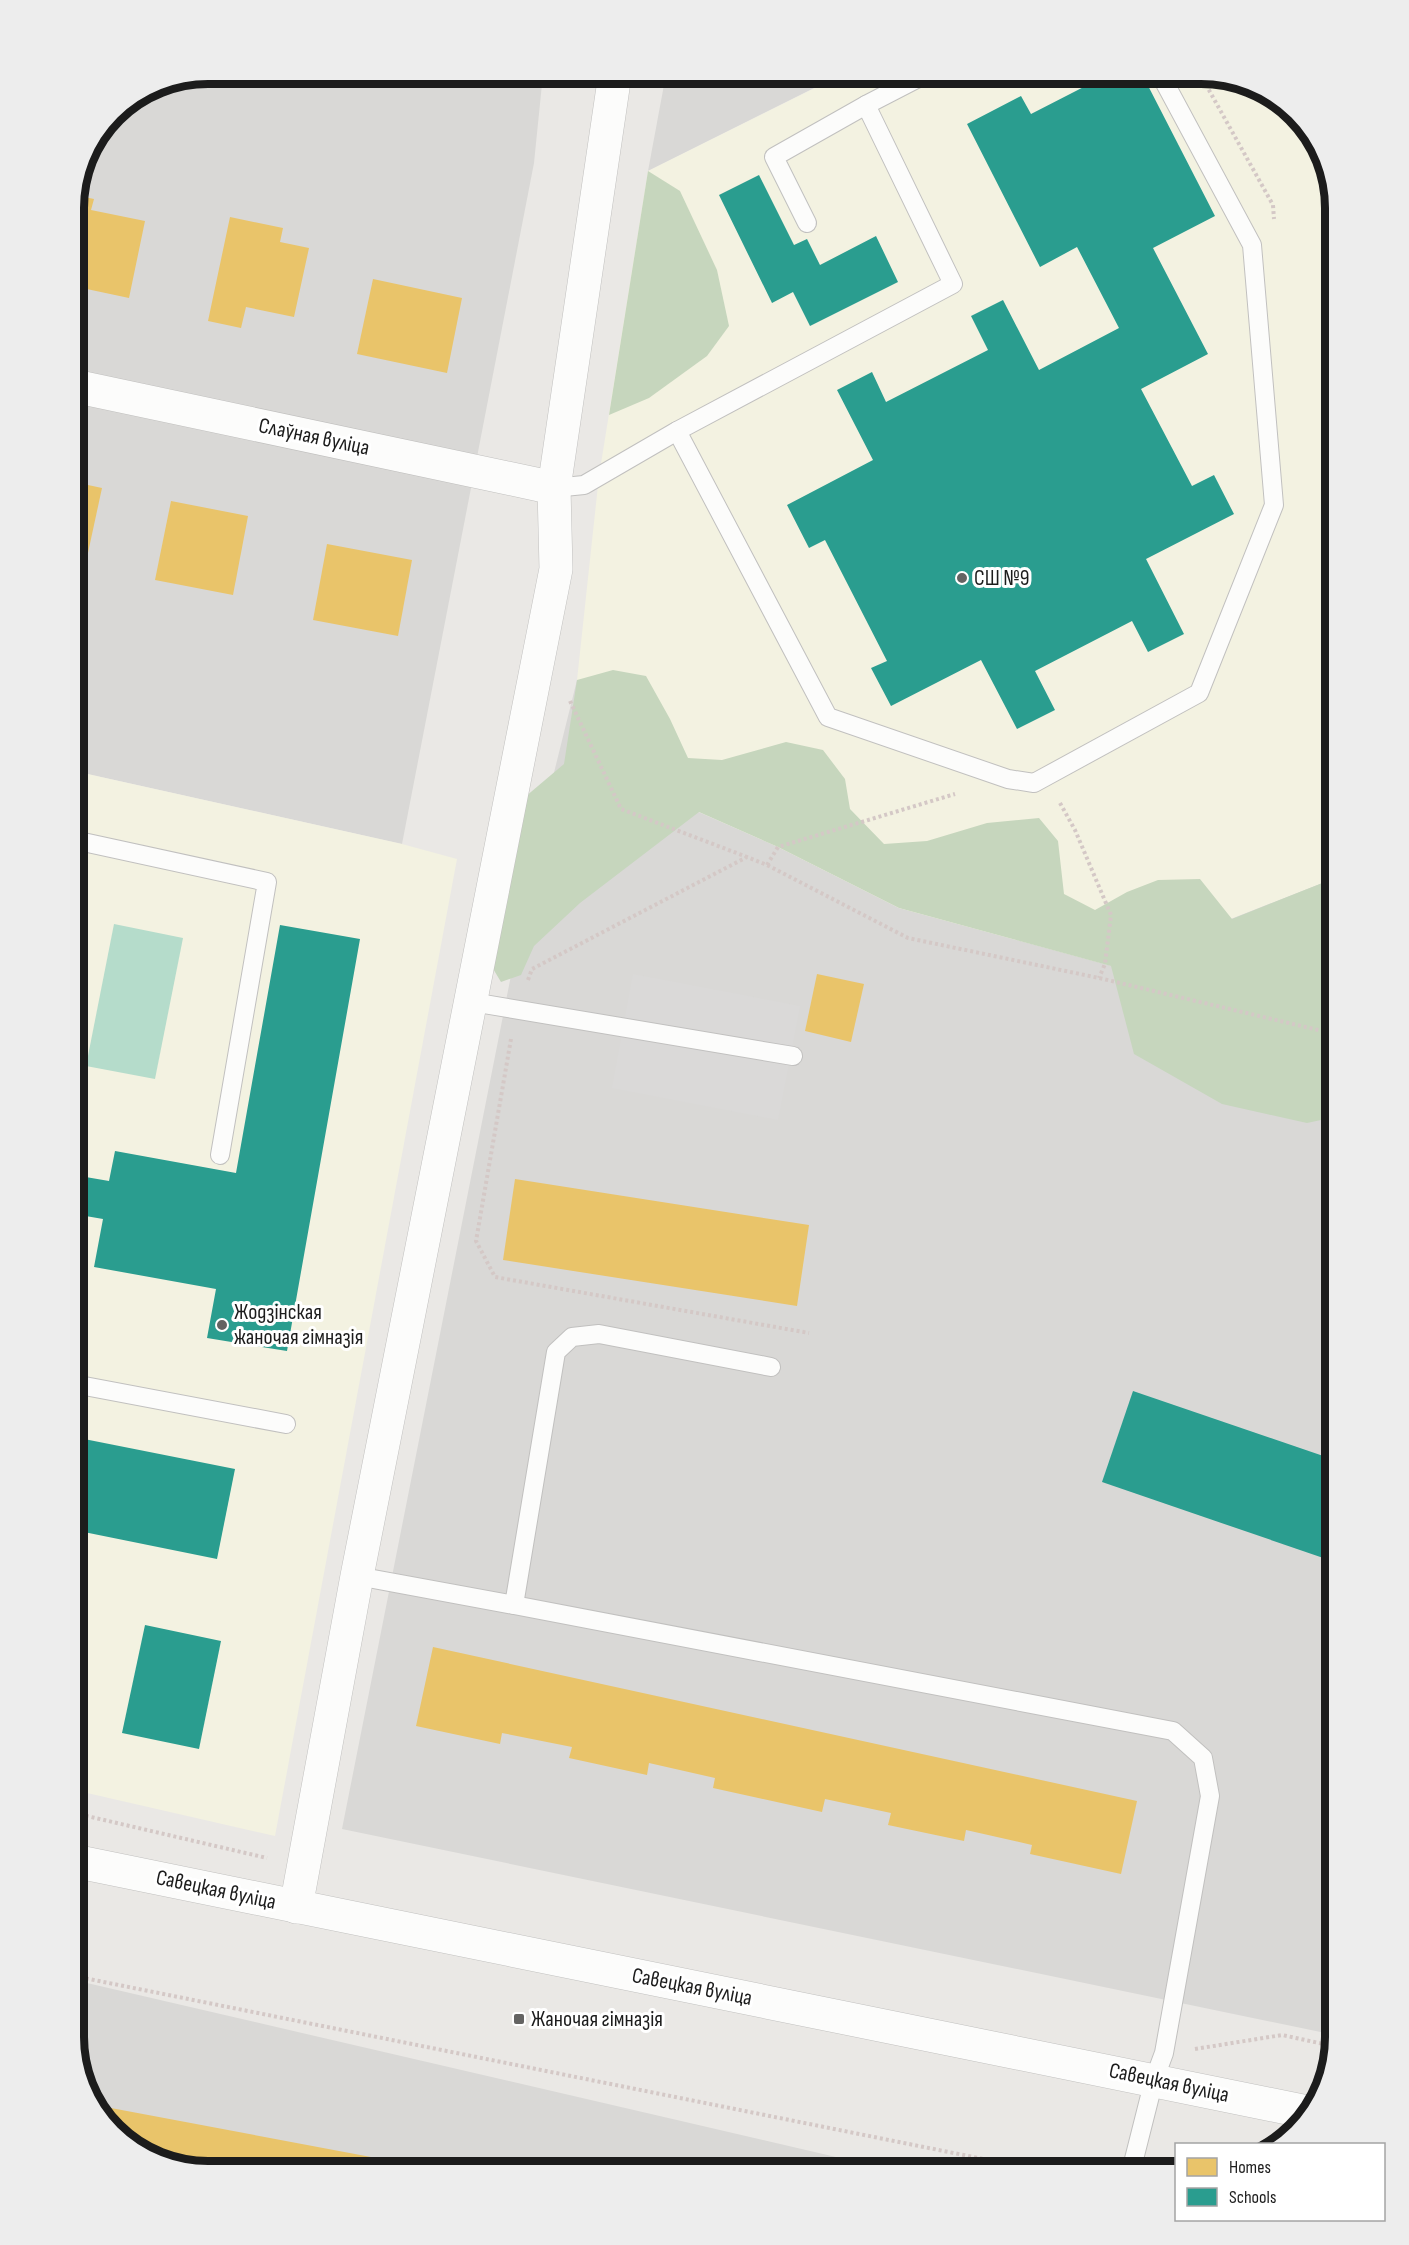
<svg xmlns="http://www.w3.org/2000/svg" width="1409" height="2245" viewBox="0 0 1409 2245" font-family="'Sofia Sans Condensed',sans-serif">
	<rect width="100%" height="100%" fill="#eae8e5"/>
	<g fill="#d9d8d6">
		<path d="M208,74H543L534,163L402,844L74,771V200L84,156L113,113L157,84Z"/>
		<path d="M666,74H842L648,171Z"/>
		<path d="M577,680L639,786L778,847L899,908L1105,964L1335,878V2035L342,1829L540,829Z"/>
		<path d="M74,1980L896,2171H200L134,2149L88,2097L74,2037Z"/>
	</g>
	<g fill="#f3f2e1">
		<path d="M843,74H1210L1276,96L1321,148L1335,208V878L1112,966L899,908L778,847L639,785L577,680L599,476L648,171Z"/>
		<path d="M74,771L402,844L457,859L275,1836L74,1790Z"/>
	</g>
	<g fill="#c6d6bd">
		<path d="M648,171L680,191L717,270L729,326L707,356L649,398L609,415Z"/>
		<path d="M613,670L646,676L670,719L688,758L722,760L786,742L823,750L845,779L850,809L884,844L927,841L987,823L1039,818L1058,841L1064,894L1095,910L1127,892L1158,880L1200,879L1232,919L1335,878V1117L1307,1123L1222,1104L1134,1054L1111,966L899,908L778,847L699,812L580,903L534,946L521,975L501,982L492,967L525,797L564,764L577,680Z"/>
	</g>
	<path fill="#b5dccb" d="M114,924L183,938L155,1079L86,1066Z"/>
	<path fill="#dad9d8" d="M633,974L800,1006L778,1120L612,1088Z"/>
	<g fill="#e9c46a">
		<path d="M75,195L94,199L91,210L145,221L129,298L82,288L81,293L74,291Z"/>
		<path d="M230,217L283,228L280,242L309,248L294,317L246,307L241,328L208,321Z"/>
		<path d="M373,279L462,298L447,373L357,354Z"/>
		<path d="M74,482L102,488L86,562L74,559Z"/>
		<path d="M171,501L248,516L233,595L155,580Z"/>
		<path d="M327,544L412,560L398,636L313,620Z"/>
		<path d="M817,974L864,984L851,1042L805,1031Z"/>
		<path d="M515,1179L809,1225L797,1306L503,1260Z"/>
		<path d="M433,1647L1137,1801L1121,1874L1030,1854L1032,1845L966,1830L964,1841L888,1825L891,1813L825,1799L822,1812L713,1788L715,1778L649,1763L647,1775L569,1758L572,1747L502,1733L500,1744L416,1726Z"/>
		<path d="M95,2105L440,2170V2171H200L134,2149Z"/>
		<path d="M566,2160L615,2170V2171H564Z"/>
	</g>
	<g fill="#2a9d8f">
		<path d="M1109,74H1142L1215,216L1153,248L1208,354L1141,389L1192,486L1214,475L1234,514L1146,559L1184,634L1148,652L1132,621L1035,671L1055,710L1017,729L981,660L891,706L871,668L887,661L825,540L809,548L787,505L873,460L837,390L872,372L886,402L988,350L971,316L1003,300L1039,370L1119,328L1077,247L1040,267L967,124L1021,96L1031,114Z"/>
		<path d="M759,175L794,245L807,239L820,265L876,236L898,282L810,326L793,292L772,303L719,195Z"/>
		<path d="M280,925L360,939L287,1351L207,1338L216,1289L94,1267L103,1219L74,1214V1175L109,1181L115,1151L236,1173Z"/>
		<path d="M1133,1391L1335,1460V1562L1102,1482Z"/>
		<path d="M74,1437L235,1469L217,1559L74,1530Z"/>
		<path d="M145,1625L221,1641L199,1749L122,1733Z"/>
	</g>
	<g fill="none" stroke-linecap="round" stroke-linejoin="round">
		<defs>
			<g id="lane">
				<path d="M807,223L774,157L866,105"/>
				<path d="M677,431L828,717L1008,779L1034,783L1199,693L1274,505L1252,245L1160,74"/>
				<path d="M554,488L584,485L677,431L953,284L866,105L926,74"/>
				<path d="M74,840L267,882L220,1155"/>
				<path d="M472,1002L793,1056"/>
				<path d="M74,1384L286,1424"/>
				<path d="M357,1576L514,1605L556,1352L572,1337L599,1334L771,1367"/>
				<path d="M514,1605L1173,1731L1203,1758L1210,1796L1164,2053L1154,2080L1131,2171"/>
			</g>
			<g id="street">
				<path d="M74,386L554,488"/>
				<path d="M74,1861L1312,2113"/>
				<path d="M296,1907L357,1576L556,569L554,488L615,74"/>
			</g>
		</defs>
		<use href="#lane" stroke="#c1c0bf" stroke-width="20"/>
		<use href="#street" stroke="#c1c0bf" stroke-width="34"/>
		<g stroke="#d4c8c6" stroke-width="4" stroke-dasharray="3 3" stroke-linecap="butt">
			<path d="M1200,74L1273,205L1274,219"/>
			<path d="M570,701L621,809L747,857"/>
			<path d="M1060,803L1075,830L1111,915L1105,964L1099,978"/>
			<path d="M767,865L778,847L955,794"/>
			<path d="M528,980L532,969L747,857L767,865L908,938L1099,978L1335,1034"/>
			<path d="M511,1039L476,1241L495,1277L809,1333"/>
			<path d="M74,1813L267,1858"/>
			<path d="M74,1976L1043,2171"/>
			<path d="M1195,2049L1282,2035L1333,2046"/>
		</g>
		<use href="#lane" stroke="#fcfcfb" stroke-width="18"/>
		<use href="#street" stroke="#fcfcfb" stroke-width="33"/>
	</g>
	<g fill="#646362" stroke="#fff" stroke-width="2">
		<circle cx="962" cy="578" r="6"/>
		<circle cx="222" cy="1325" r="6"/>
		<rect x="513" y="2013" width="12" height="12" rx="3"/>
	</g>
	<g text-anchor="middle" dominant-baseline="central" stroke-width="6" stroke-linejoin="round" paint-order="stroke">
		<g font-size="22" fill="#1c1c1c" stroke="#fff">
			<text transform="translate(314 437) rotate(12)">Слаўная вуліца</text>
			<text transform="translate(216 1890) rotate(12)">Савецкая вуліца</text>
			<text transform="translate(692 1987) rotate(11)">Савецкая вуліца</text>
			<text transform="translate(1169 2083) rotate(12)">Савецкая вуліца</text>
		</g>
		<g font-size="22" fill="#1c1c1c" stroke="#fff" text-anchor="start">
			<text x="974" y="578">СШ №9</text>
			<text x="234" y="1312">Жодзінская<tspan x="234" dy="25">жаночая гімназія</tspan></text>
			<text x="531" y="2019">Жаночая гімназія</text>
		</g>
	</g>
	<path d="M0 0H1409V2245H0ZM208 84H1201A124 124 0 0 1 1325 208V2037A124 124 0 0 1 1201 2161H208A124 124 0 0 1 84 2037V208A124 124 0 0 1 208 84Z" fill="#ededed" fill-rule="evenodd"/>
	<path fill="none" stroke="#1c1c1c" stroke-width="8" d="M208 84H1201A124 124 0 0 1 1325 208V2037A124 124 0 0 1 1201 2161H208A124 124 0 0 1 84 2037V208A124 124 0 0 1 208 84Z"/>
	<rect x="1175" y="2143" width="210" height="78" fill="#ffffff" stroke="#a4a4a4" stroke-width="1.5"/>
	<rect x="1187" y="2158" width="30" height="18" fill="#e9c46a" stroke="#a4a4a4" stroke-width="1.5"/>
	<text x="1229" y="2173" font-size="18" fill="#1c1c1c">Homes</text>
	<rect x="1187" y="2188" width="30" height="18" fill="#2a9d8f" stroke="#a4a4a4" stroke-width="1.5"/>
	<text x="1229" y="2203" font-size="18" fill="#1c1c1c">Schools</text>
</svg>
